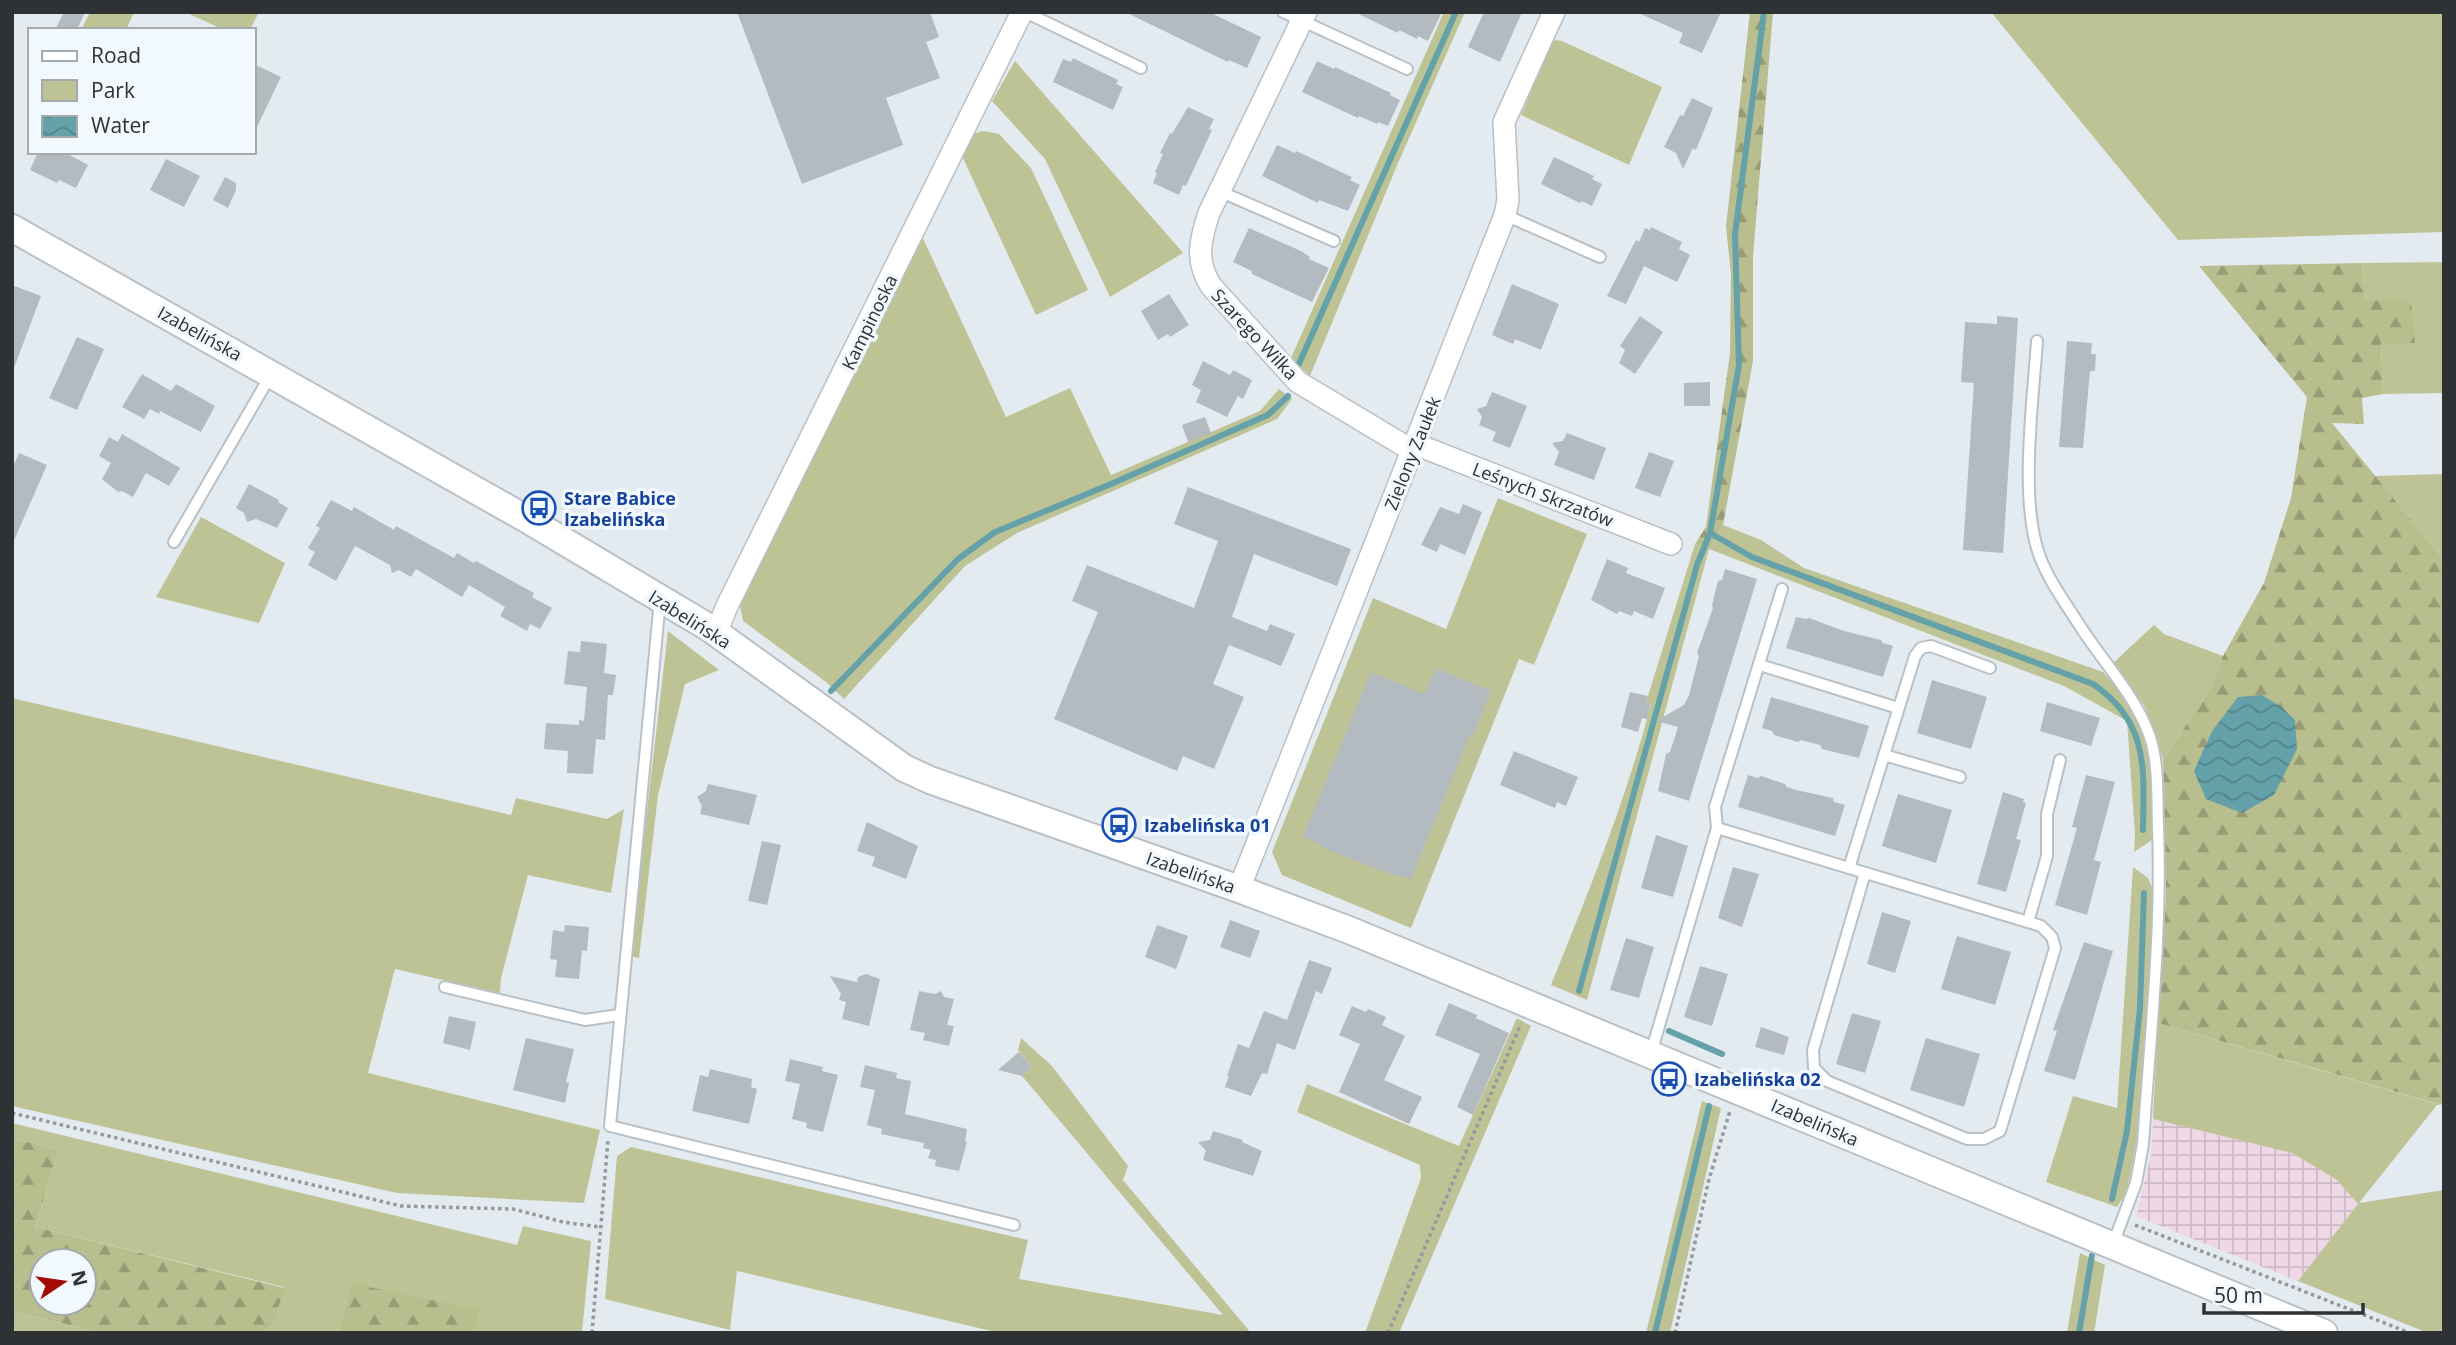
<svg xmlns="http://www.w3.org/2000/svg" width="2456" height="1345" viewBox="0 0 2456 1345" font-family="'Open Sans',sans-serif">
	<defs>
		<pattern id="industrial-grid" width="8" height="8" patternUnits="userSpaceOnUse" patternTransform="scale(1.75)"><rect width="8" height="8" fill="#efd8e6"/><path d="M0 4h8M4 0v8" fill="none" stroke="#cdbac6"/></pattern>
		<pattern id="forest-firs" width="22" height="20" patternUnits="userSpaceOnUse" patternTransform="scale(1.75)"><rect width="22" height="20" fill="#b9be8f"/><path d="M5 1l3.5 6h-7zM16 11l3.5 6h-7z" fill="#979b76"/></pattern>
		<pattern id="water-waves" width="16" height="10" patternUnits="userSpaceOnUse" patternTransform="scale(1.75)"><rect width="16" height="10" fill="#64a1a9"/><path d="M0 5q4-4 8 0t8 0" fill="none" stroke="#53848a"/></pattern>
	</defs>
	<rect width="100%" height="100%" fill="#e4ebf0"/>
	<path fill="url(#industrial-grid)" d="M2153,1119L2292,1153L2337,1180L2358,1204L2298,1281L2136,1216L2151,1156Z"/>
	<g fill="#bec395">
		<path d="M90,12H134L126,30H81Z"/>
		<path d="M185,12H259L250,30H224Z"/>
		<path d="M1444,12H1465L1398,163L1310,376L1291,358Z"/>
		<path d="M1991,12H2444V232L2178,240Z"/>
		<path d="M1553,40L1562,41L1662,87L1629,165L1521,115Z"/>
		<path d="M1015,61L1178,247L1183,253L1110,297L1045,159L992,101Z"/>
		<path d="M984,131L999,134L1031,168L1088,290L1036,315L961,154L971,134Z"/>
		<path d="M921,234L1006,417L1070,388L1111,475L1260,411L1279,389L1292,399L1277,419L1017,533L965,566L844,699L826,682L743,621L739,601Z"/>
		<path d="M2444,262V393L2383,394L2381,343L2411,301H2365L2362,263Z"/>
		<path d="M2444,474V560L2375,476Z"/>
		<path d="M1498,498L1587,534L1534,665L1519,659L1411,928L1282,875L1272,852L1373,598L1446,629Z"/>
		<path d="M201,517L285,563L259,623L156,597Z"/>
		<path d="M1723,525L1761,540L1804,568L2103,672C2146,716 2161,779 2152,840L2134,852L2135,835L2127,721L2064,686L1709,549L1587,1000L1551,985C1588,893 1626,801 1651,704L1646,702L1648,696L1695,544L1709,549Z"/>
		<path d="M2154,625L2164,634L2223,656L2210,689L2163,760L2156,734L2144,705L2112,664Z"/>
		<path d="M668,631L719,670L685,684L658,795L639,958L630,956Z"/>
		<path d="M12,698L511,815L516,798L607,819L624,809L611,893L528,875L501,978L500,993L395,969L368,1073L600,1130L584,1203L397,1193L12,1106Z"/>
		<path d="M2133,867L2148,878L2155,894L2137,1139L2127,1191L2117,1207L2046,1182L2073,1096L2117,1108Z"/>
		<path d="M1517,1018L1531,1026L1399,1333H1365L1421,1178L1420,1165L1297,1112L1307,1084L1459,1146Z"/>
		<path d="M2158,1023L2437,1104L2444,1096V1104L2437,1105L2359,1203L2444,1190V1333H2428L2298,1281L2358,1204L2337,1180L2292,1153L2153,1119Z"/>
		<path d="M1021,1038L1052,1066L1128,1166L1123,1180L1251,1333H1000L737,1271L730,1330L605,1299L617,1156L631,1147L1028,1240L1019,1279L1223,1315L1022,1076L1032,1067L1018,1050Z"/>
		<path d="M1702,1101L1721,1108L1670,1333H1646Z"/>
		<path d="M12,1123L517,1245L523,1226L591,1241L582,1333H461L473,1332L350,1283L339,1333H261L271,1327L284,1287L35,1227L59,1150L12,1138Z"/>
		<path d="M2080,1253L2105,1265L2094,1333H2067Z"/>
		<path d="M12,1311L102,1333H12Z"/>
	</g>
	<g fill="url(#forest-firs)" fill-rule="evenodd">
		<path d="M1750,12H1773L1753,257V361L1723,525L1709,549L1695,544L1706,527L1730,353L1731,274L1726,226Z"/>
		<path d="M2362,263L2365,300L2411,301L2415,343H2381L2383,394L2362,398L2364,424L2332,423L2444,560V1096L2438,1104L2158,1023L2166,893L2163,760L2210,689L2223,656L2264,583L2291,498L2307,397L2199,266Z"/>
		<path d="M12,1138L59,1150L35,1227L285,1288L271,1327L261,1333H102L12,1311ZM84,1261V1303H42V1261Z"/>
		<path d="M350,1283L479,1310L473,1332L339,1333Z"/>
	</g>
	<path fill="url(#water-waves)" d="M2262,695L2280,706L2295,720L2297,749L2274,795L2242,813L2206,799L2194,771L2212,731L2238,697Z"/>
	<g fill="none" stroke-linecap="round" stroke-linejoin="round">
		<g stroke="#64a1a9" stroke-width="6">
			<path d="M1298,366L1456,12"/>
			<path d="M1710,533L1752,557L2093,684C2149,722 2144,769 2143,830"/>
			<path d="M831,691L958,559L995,532L1111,484L1268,415L1288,396"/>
			<path d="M1579,991L1697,565L1710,533L1739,365L1735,234L1764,12"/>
			<path d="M1669,1031L1722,1054"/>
			<path d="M2112,1199L2127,1131L2140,1008L2144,893"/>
			<path d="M1655,1333L1709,1106"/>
			<path d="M2079,1333L2092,1255"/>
		</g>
	</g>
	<g fill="#b4bbc0">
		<path d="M64,12H85L77,30H55Z"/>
		<path d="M737,12H930L939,37L926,42L940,78L886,98L903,145L802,184Z"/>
		<path d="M1125,12H1209L1261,37L1247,68L1229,60L1228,62Z"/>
		<path d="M1354,12H1442L1428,41L1418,36L1417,39L1399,30L1398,33Z"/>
		<path d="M1484,12H1522L1500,62L1468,47Z"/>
		<path d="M1636,12H1721L1702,53L1679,43L1683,33Z"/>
		<path d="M1073,58L1118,80L1116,84L1123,87L1113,110L1053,82L1063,59L1071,62Z"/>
		<path d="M1317,61L1334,69L1335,67L1391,93L1390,95L1400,100L1388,126L1378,122L1377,124L1359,116L1358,118L1302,92Z"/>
		<path d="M254,64L281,77L254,133Z"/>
		<path d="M1692,98L1713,108L1696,150L1693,148L1683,169L1676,153L1664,147L1680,115L1683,116Z"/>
		<path d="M1188,107L1214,119L1209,129L1212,130L1186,186L1183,185L1179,195L1153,183L1157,173L1155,172L1163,154L1160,153L1170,133L1172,134Z"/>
		<path d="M1277,145L1295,153L1296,151L1352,177L1350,180L1360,185L1348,211L1319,200L1318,203L1262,176Z"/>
		<path d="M38,152H64L88,165L76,188L59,180L57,183L30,170Z"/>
		<path d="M1554,157L1594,176L1592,179L1602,184L1592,206L1582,201L1580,203L1541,184Z"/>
		<path d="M166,159L200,176L184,207L150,190Z"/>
		<path d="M225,177L236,183V190L228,208L213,200Z"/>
		<path d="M1651,227L1682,242L1679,249L1690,255L1677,282L1644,266L1626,304L1607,296L1636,240L1639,242L1645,228L1650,230Z"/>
		<path d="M1249,228L1301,251L1310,257L1309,259L1329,268L1312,302L1252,274V271L1233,262Z"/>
		<path d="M1512,284L1559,304L1541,350L1515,339L1513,344L1492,335Z"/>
		<path d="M12,285L41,296L14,368H12Z"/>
		<path d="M1169,294L1189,325L1170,337L1168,334L1158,340L1141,311Z"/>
		<path d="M1640,316L1663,332L1635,374L1619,363L1625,350L1620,346Z"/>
		<path d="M1997,316L2018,318L2003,553L1963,550L1974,383L1961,382L1965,322L1997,324Z"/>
		<path d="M77,337L104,349L77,410L49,398Z"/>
		<path d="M2067,341L2092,343L2091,354H2096L2095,371H2090L2083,448L2059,447Z"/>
		<path d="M1203,361L1230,375L1233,370L1252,380L1243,399L1238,396L1227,417L1196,402L1201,390L1192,385Z"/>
		<path d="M142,374L171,391L176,384L215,406L201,432L160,411L159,414L150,409L144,419L122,407Z"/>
		<path d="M1710,382V406H1684V383Z"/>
		<path d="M1492,392L1527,406L1510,448L1492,441L1496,432L1479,425L1482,417L1477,409L1486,406Z"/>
		<path d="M1205,417L1211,433L1188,442L1182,425Z"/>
		<path d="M1567,433L1606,448L1594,480L1554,465L1559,452L1552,443L1563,441Z"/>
		<path d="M122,434L180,468L169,486L146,473L133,497L122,491L118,492L102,479L111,463L99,456L109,437L118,442Z"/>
		<path d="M1649,452L1674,461L1660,497L1635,488Z"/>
		<path d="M19,453L47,465L12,545V469Z"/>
		<path d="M249,484L279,500L278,502L288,508L277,528L256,519L247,522L244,513L236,508Z"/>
		<path d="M1188,487L1351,549L1337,586L1254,554L1232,617L1267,631L1270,624L1295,634L1281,666L1229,645L1213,684L1244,697L1233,723L1214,769L1183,756L1177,771L1054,719L1098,612L1072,601L1087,565L1194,608L1218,541L1174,524Z"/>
		<path d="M331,500L352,511L354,507L394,530L396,526L454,558L457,553L474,563L476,561L534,593L532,597L552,608L540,629L530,624L527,631L500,616L505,607L469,585L462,597L416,569L411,577L399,570L392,573L390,565L355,546L336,581L308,565L315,552L308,548L320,528L316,526Z"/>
		<path d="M1463,504L1482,512L1465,555L1440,544L1437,552L1421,545L1440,507L1459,514Z"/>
		<path d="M1607,559L1628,568L1626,573L1665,588L1653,619L1634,611L1632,616L1619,611L1617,614L1591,600Z"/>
		<path d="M1725,569L1757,579L1689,801L1658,791L1666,754L1670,752L1678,727L1656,721L1684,705L1689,695L1699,656L1697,653L1713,608L1712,605L1718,581L1722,580Z"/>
		<path d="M1796,617L1806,619L1809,618L1844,631L1881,640L1883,643L1893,646L1883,677L1786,648Z"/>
		<path d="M581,641L607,644L604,673L616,675L613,695H608L605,740L596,739L593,774L567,773L568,751L544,749L546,723L579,725V720L584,721L587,687L564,684L568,651L580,652Z"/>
		<path d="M1436,668L1491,691L1473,736L1470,735L1411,879L1385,872L1331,851L1303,836L1371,672L1424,694Z"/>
		<path d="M1932,680L1987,697L1971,749L1917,733Z"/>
		<path d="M1630,692L1648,696L1646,702L1651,703L1647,719L1642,718L1638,732L1621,727Z"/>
		<path d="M1771,697L1869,726L1859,758L1822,749L1820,745L1801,740L1798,742L1774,735L1772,731L1762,728Z"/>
		<path d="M2047,702L2100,718L2091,746L2040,731Z"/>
		<path d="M1514,751L1578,777L1566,806L1557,802L1555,808L1500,785Z"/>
		<path d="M1748,775L1758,778L1761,776L1785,784L1787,787L1796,790L1833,798L1834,802L1845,805L1835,836L1738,807Z"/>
		<path d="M2086,775L2115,782L2094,860L2101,862L2087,915L2055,905L2077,828L2072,827Z"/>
		<path d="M708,784L757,795L749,825L700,814L702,806L697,797L706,791Z"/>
		<path d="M2003,792L2024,799L2023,802L2026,803L2016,839L2021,840L2006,892L1977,884Z"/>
		<path d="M1898,794L1952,810L1936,863L1882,846Z"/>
		<path d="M867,822L918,846L906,879L872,866L875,857L857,851Z"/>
		<path d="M1656,835L1688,846L1673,897L1641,888Z"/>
		<path d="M762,841L781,845L767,905L748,901Z"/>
		<path d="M1733,867L1759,874L1742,927L1718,918Z"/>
		<path d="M1882,912L1911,921L1895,973L1867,964Z"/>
		<path d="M1230,920L1260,931L1250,958L1220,947Z"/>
		<path d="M565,925L589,927L587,951L582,950L579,979L555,977L557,960L550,959L553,930L564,932Z"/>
		<path d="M1157,925L1188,936L1176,969L1145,957Z"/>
		<path d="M1957,936L2011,952L1995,1005L1941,989Z"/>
		<path d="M1626,938L1654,947L1639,998L1610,990Z"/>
		<path d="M2084,942L2113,951L2075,1080L2044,1071L2057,1031L2053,1030Z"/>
		<path d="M1309,960L1332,968L1322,994L1316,991L1295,1050L1277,1043L1267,1074L1262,1073L1251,1096L1225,1087L1229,1076H1227L1238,1044L1249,1048L1264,1011L1287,1020Z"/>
		<path d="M1700,966L1728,974L1712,1026L1684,1017Z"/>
		<path d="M866,974L880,979L869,1026L842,1019L846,1002L839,1000L841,994L830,976L857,982L858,977Z"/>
		<path d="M919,991L935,994L941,991L944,997L954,999L947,1025L954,1026L949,1046L923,1040L925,1033L910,1030Z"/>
		<path d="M1449,1003L1477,1015L1476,1018L1509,1033L1473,1115L1457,1107L1480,1054L1435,1035Z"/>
		<path d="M1352,1006L1366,1012L1368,1009L1386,1017L1382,1025L1405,1036L1384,1080L1422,1097L1409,1124L1339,1092L1360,1044L1339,1035Z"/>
		<path d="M1852,1013L1881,1021L1865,1073L1836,1064Z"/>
		<path d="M449,1016L476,1022L470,1050L443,1043Z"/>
		<path d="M1761,1027L1789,1037L1784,1055L1755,1047Z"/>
		<path d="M526,1038L574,1049L566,1082L569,1083L565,1103L513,1090Z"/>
		<path d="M1926,1038L1980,1054L1964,1107L1910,1090Z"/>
		<path d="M1019,1052L1032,1067L1022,1076L998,1070Z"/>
		<path d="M790,1059L823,1067L822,1071L838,1075L823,1132L806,1128L807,1123L792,1119L800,1084L785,1081Z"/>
		<path d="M865,1065L897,1073L896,1078L911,1081L905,1114L967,1129L965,1142H967L959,1171L935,1166L936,1160L928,1158L931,1150L923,1148L924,1143L881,1134L882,1129L867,1125L875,1090L860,1087Z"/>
		<path d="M710,1069L752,1079L751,1087L757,1089L749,1124L692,1111L700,1075L708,1077Z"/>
		<path d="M1213,1131L1243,1140L1242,1142L1262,1151L1253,1176L1203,1160L1206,1151L1198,1142L1210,1140Z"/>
	</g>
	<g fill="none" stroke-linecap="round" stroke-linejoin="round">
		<defs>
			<g id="service">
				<path d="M1025,12L1141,68"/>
				<path d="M1283,12L1407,69"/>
				<path d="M1219,191L1334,241"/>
				<path d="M1505,215L1600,257"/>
				<path d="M2037,341C2033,400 2019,503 2040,557C2049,581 2066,604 2080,626C2103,662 2136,696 2150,737C2159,765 2157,798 2158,827C2162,933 2150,1038 2143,1144L2136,1183L2113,1244"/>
				<path d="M174,542L270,376"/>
				<path d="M660,600L610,1126L1014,1225"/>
				<path d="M1760,665L1898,708"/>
				<path d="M1884,755L1960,777"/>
				<path d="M1717,828L2041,926L2052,937L2055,948L2000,1131L1984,1139H1967L1827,1081L1814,1068L1813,1050L1865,873"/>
				<path d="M1849,868L1915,656L1921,648L1931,646L1990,668"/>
				<path d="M2028,922L2047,856V814L2060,760"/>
				<path d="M445,987L585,1020L619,1015"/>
				<path d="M1651,1053L1717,828L1715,807L1782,589"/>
			</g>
			<g id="minor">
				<path d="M1306,12L1209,213C1200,240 1195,261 1211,286L1298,382L1413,451"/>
				<path d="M1415,444L1671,544"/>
				<path d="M716,633L727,606L1022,12"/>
				<path d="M1239,889L1505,215L1508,200L1504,122L1554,12"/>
			</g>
			<path id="tertiary" d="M12,228L530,521L708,627L904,768L930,780L1239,889L1349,930L2324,1333"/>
		</defs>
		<use href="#service" stroke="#bac1c6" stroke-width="14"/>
		<use href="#minor" stroke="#bac1c6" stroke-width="24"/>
		<use href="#tertiary" stroke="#bac1c6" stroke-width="30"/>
		<g stroke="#94999d" stroke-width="3.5" stroke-dasharray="3.5 3.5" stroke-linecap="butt">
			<path d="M12,1113L401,1206L513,1209L563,1222L599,1227"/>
			<path d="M2135,1225L2410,1333"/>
			<path d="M592,1333L608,1140"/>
			<path d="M1388,1333L1520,1026"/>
			<path d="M1675,1333L1709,1179L1730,1111"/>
		</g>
		<use href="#service" stroke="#fff" stroke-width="10"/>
		<use href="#minor" stroke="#fff" stroke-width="21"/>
		<use href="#tertiary" stroke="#fff" stroke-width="26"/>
	</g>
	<defs>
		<symbol id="bus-ring" viewBox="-11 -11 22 22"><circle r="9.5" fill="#f1f8fe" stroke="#1a4fb4" stroke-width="1.5"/><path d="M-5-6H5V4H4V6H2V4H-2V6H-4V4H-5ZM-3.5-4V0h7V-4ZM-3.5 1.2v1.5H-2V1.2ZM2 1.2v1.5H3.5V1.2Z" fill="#1a4fb4"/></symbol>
	</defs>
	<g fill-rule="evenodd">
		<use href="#bus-ring" x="520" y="489" width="38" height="38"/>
		<use href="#bus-ring" x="1100" y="806" width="38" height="38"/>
		<use href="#bus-ring" x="1650" y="1060" width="38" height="38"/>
	</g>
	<g text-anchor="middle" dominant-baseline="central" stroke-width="7" stroke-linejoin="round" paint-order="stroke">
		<g font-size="18" fill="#2f3234" stroke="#f1f8fe">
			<text transform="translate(869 322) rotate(-64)">Kampinoska</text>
			<text transform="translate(200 333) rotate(29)">Izabelińska</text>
			<text transform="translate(1255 334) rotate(47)">Szarego Wilka</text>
			<text transform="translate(1412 453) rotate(-68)">Zielony Zaułek</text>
			<text transform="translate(1543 494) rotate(21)">Leśnych Skrzatów</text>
			<text transform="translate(690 619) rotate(32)">Izabelińska</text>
			<text transform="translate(1191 872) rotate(19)">Izabelińska</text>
			<text transform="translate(1815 1122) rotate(23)">Izabelińska</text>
		</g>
		<g font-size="18" font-weight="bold" fill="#164399" stroke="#f1f8fe" text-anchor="start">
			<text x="564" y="498">Stare Babice<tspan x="564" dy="21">Izabelińska</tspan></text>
			<text x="1144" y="825">Izabelińska 01</text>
			<text x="1694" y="1079">Izabelińska 02</text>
		</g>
	</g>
	<rect width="2456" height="1345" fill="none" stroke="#2f3234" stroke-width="28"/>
	<rect x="28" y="28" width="228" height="126" fill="#f1f8fe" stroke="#a3a9ad" stroke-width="2"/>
	<rect x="42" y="51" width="35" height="10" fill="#ffffff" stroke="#a3a9ad" stroke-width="2"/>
	<text x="91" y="63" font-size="21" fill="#2f3234">Road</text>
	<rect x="42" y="80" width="35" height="21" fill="#bec395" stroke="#a3a9ad" stroke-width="2"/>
	<text x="91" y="98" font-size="21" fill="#2f3234">Park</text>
	<rect x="42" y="116" width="35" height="21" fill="url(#water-waves)" stroke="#a3a9ad" stroke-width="2"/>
	<text x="91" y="133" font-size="21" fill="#2f3234">Water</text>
	<g transform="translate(63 1282) rotate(77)"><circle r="33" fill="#f1f8fe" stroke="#a3a9ad" stroke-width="2"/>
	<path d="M0-5L12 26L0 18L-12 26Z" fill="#a20a02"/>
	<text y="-10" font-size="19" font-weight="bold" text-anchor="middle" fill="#2f3234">N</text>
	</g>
	<path d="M2204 1303v10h159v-10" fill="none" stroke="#2f3234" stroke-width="3.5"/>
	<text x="2214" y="1303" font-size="21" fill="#2f3234" stroke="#f1f8fe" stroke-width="5" paint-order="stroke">50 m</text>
</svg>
